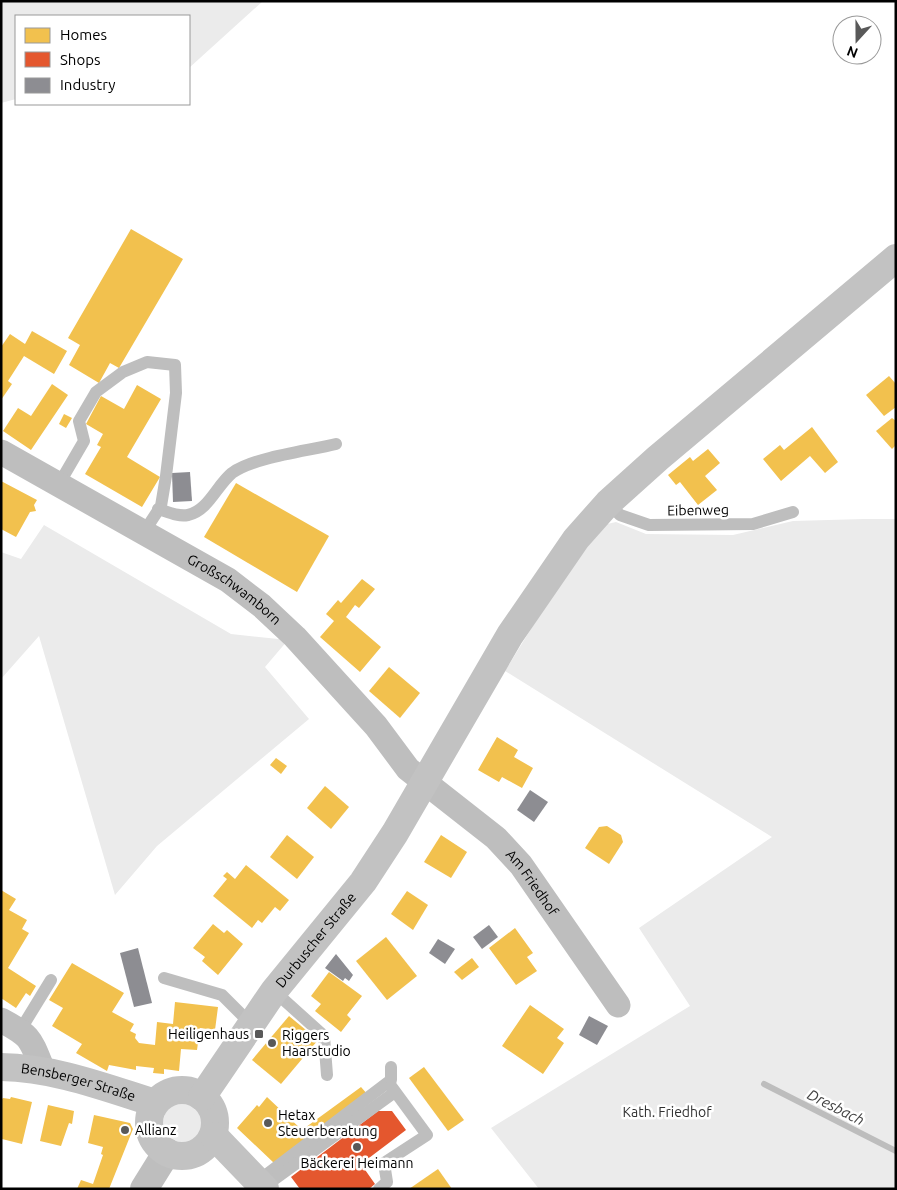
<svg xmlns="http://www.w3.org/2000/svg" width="897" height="1190" viewBox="0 0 897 1190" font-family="Ubuntu,sans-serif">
	<rect width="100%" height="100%" fill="#fff"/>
	<g fill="#ebebeb">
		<path d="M1,1H263L189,68V16H16V99L1,103Z"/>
		<path d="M864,519H896V1189H539L491,1128L690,1006L639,928L772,837L505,671L550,598L603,525L616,522L646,534L733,535L793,521Z"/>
		<path d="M44,525L231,634L288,640L265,667L309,719L157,846L115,895L39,636L1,679V552L21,559Z"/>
		<circle cx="184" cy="1123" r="21"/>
	</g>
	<g fill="#f2c14e">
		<path d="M131,229L183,259L119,368L110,363L99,383L69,365L80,345L68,338Z"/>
		<path d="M32,331L67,351L54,374L24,356L8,381L12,384L1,400V347L10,334L25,344Z"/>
		<path d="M889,376L896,384V407L884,416L866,395Z"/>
		<path d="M52,384L68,395L31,450L3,431L18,408L31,416Z"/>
		<path d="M137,385L161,399L127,457L160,477L142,507L85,474L101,447L97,445L103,434L86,424L101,396L124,409Z"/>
		<path d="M64,414L72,418L66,428L59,424Z"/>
		<path d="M892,418L896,421V445L892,449L876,431Z"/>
		<path d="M812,427L838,462L825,473L810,456L781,481L763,459L780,445L784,450Z"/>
		<path d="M708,449L720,463L705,476L717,490L698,505L680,482L676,485L668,475L690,457L693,461Z"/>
		<path d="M1,481L37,500L34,505L36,511L30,512L16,537L1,529Z"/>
		<path d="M236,483L329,536L297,592L204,537Z"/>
		<path d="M362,579L375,589L359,608L355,605L346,617L381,647L360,672L320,637L334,621L326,614L338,600L341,603Z"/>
		<path d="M389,667L420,693L400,718L369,691Z"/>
		<path d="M497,737L518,750L514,757L533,768L522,788L502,777L499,782L478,770Z"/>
		<path d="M276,758L287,766L281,774L270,765Z"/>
		<path d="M325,786L349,807L331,829L307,808Z"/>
		<path d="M607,826L621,835L623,842L609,864L585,848L599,827Z"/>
		<path d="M287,835L314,857L297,879L270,857Z"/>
		<path d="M441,835L467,852L451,878L424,862Z"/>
		<path d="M246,865L289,900L280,911L275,907L262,923L258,920L252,928L213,896L227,879L223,876L227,872L235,879Z"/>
		<path d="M1,890L16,899L9,910L27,920L22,929L29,933L8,968L36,986L30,996L26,993L16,1008L1,998Z"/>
		<path d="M407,891L428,905L413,930L391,914Z"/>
		<path d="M213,924L224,933L227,930L243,944L218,975L202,961L205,957L193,948Z"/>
		<path d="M515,928L533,953L527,957L537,971L516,985L489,948Z"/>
		<path d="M386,937L417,976L387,1000L356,961Z"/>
		<path d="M472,958L479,967L462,980L454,972Z"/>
		<path d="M72,963L124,993L112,1012L134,1024L130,1031L136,1034L135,1038L139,1043L155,1045L157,1022L173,1024L175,1002L218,1007L215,1030L200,1028L197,1050L181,1049L179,1071L164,1069V1074L153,1073L154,1068L136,1066V1070L109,1065L107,1071L76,1053L82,1044L52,1026L63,1008L49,1000Z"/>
		<path d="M329,972L362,996L347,1015L351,1019L341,1032L315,1011L321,1004L311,996Z"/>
		<path d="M530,1005L564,1029L557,1038L564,1043L543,1074L502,1046Z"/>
		<path d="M289,1016L318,1040L281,1084L252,1060Z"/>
		<path d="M424,1067L464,1120L448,1131L409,1078Z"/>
		<path d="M361,1087L368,1095L274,1163L237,1128L257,1105L259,1107L267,1097L302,1130Z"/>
		<path d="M11,1097L32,1102L22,1144L2,1139L1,1100L3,1098L10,1099Z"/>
		<path d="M48,1105L74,1111L72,1124L69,1123L61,1146L40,1141Z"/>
		<path d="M94,1115L130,1123L133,1129L109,1189H77L81,1180L93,1184L103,1155L101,1154L103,1147L88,1143Z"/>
		<path d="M438,1169L452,1189H409Z"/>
	</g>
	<path fill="#e4572e" d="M378,1111H392L406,1130L361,1164L375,1184L369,1189H300L291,1177Z"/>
	<g fill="#8d8d92">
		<path d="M190,472L192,501L173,502L172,473Z"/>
		<path d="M530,790L548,802L534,822L517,810Z"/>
		<path d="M489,925L498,937L482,949L473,937Z"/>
		<path d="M438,939L455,949L445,964L429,953Z"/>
		<path d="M138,948L152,1003L134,1007L120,953Z"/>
		<path d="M336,954L353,975L349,981L345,978L343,981L325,968Z"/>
		<path d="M589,1016L608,1026L597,1045L579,1035Z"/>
	</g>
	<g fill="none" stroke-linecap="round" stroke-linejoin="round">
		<path stroke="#bdbdbd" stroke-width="6" d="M764,1084L896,1151"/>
		<g stroke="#bebebe" stroke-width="12">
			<path d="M59,484L84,441L79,421L96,392L123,372L147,362L175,365L176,393L166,476L161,506L144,532"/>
			<path d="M608,503L620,515L649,525L753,524L793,512"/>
			<path d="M158,509C168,512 178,517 188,515C208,511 217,485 232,473C254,457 308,451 336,444"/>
			<path d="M164,978L222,995L251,1024"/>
			<path d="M274,991L324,1036L327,1075"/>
			<path d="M21,1029L51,980"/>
			<path d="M258,1181L391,1080V1067"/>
			<path d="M268,1184L395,1092"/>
			<path d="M379,1189L387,1182L384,1163L427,1135L391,1086"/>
		</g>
		<g stroke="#bebebe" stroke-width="25">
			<path id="s1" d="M1,452L228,580L262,606L295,637L376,726L408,769L496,838L521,865L618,1005"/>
			<path d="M1,1020C31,1036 30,1038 43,1070"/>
		</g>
		<path stroke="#bebebe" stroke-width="28" d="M144,1189L167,1152"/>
		<g stroke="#c2c2c2" stroke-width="28">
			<path id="s2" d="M1,1067C55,1068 104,1087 155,1103"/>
			<circle cx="182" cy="1123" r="33"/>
			<path id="s3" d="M202,1097L274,991L363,882L395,833L510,635L576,539L608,503L658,458L896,258"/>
			<path d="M214,1136L265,1189"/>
		</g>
	</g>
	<g fill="#595959" stroke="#fff" stroke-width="2">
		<rect x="254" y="1029" width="10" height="10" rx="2.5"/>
		<circle cx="272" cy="1043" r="5"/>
		<circle cx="268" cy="1123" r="5"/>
		<circle cx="125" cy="1130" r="5"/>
		<circle cx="357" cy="1147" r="5"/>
	</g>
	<g text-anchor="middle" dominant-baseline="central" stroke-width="5" stroke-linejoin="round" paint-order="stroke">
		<g font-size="14" fill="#000" stroke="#fff">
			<text transform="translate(698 510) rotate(-1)">Eibenweg</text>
			<text stroke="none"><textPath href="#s1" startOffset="271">Großschwamborn</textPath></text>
			<text stroke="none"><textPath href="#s1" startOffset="692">Am Friedhof</textPath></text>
			<text stroke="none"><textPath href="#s3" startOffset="194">Durbuscher Straße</textPath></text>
			<text stroke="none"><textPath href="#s2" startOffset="79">Bensberger Straße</textPath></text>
		</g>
		<g font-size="14" fill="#000" stroke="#fff" text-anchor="start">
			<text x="249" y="1034" text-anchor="end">Heiligenhaus</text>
			<text x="282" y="1035">Riggers<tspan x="282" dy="16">Haarstudio</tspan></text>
			<text x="278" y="1115">Hetax<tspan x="278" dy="16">Steuerberatung</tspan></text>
			<text x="135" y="1130">Allianz</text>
			<text x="357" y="1163" text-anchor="middle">Bäckerei Heimann</text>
		</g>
		<g font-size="14" fill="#313131" stroke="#fff">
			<text x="667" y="1112">Kath. Friedhof</text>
		</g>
		<g font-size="15" font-style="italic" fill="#424242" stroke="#fff">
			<text transform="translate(836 1107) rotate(27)">Dresbach</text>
		</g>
	</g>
	<rect width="897" height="1190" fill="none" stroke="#000000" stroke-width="5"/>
	<rect x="15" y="15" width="175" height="90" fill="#ffffff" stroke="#999999"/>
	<rect x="25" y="28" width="25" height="15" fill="#f2c14e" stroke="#999999"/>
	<text x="60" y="40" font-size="15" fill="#000000">Homes</text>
	<rect x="25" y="52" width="25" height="15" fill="#e4572e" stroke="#999999"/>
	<text x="60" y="65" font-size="15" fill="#000000">Shops</text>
	<rect x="25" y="78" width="25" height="15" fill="#8d8d92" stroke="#999999"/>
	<text x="60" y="90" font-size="15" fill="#000000">Industry</text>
	<g transform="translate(857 40) rotate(201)"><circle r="24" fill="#ffffff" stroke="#999999"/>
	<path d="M0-4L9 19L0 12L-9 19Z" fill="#595959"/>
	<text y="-8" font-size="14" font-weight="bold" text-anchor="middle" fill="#000000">N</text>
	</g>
</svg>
